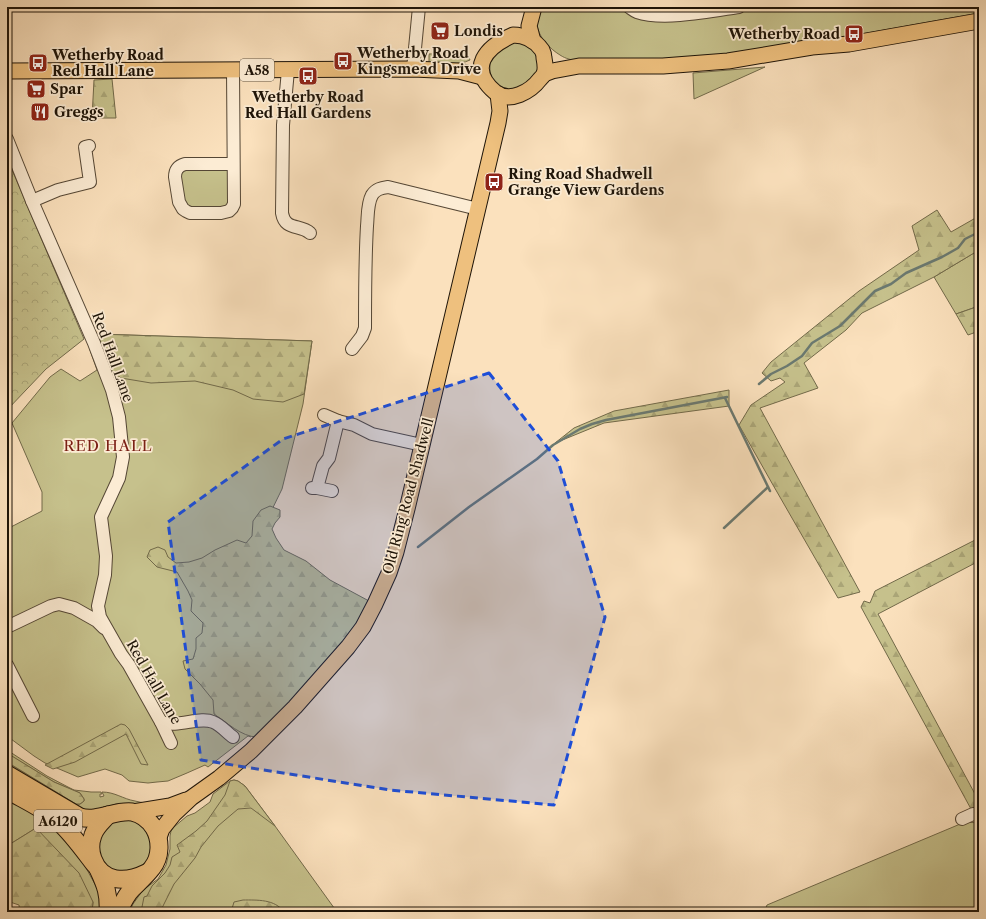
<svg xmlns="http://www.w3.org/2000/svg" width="986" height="919" viewBox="0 0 986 919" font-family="'Libre Caslon Text',serif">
	<defs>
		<pattern id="forest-firs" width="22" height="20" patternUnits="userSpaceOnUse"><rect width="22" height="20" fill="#c6c18c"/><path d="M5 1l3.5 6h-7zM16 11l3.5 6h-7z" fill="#aaa577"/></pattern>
		<pattern id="park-crowns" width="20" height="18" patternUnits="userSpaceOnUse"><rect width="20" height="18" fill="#c6c18c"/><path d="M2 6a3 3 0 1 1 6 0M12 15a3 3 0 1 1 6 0" fill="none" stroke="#aaa577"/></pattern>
	</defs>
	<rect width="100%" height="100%" fill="#fbe1bd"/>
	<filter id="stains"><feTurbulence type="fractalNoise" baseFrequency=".005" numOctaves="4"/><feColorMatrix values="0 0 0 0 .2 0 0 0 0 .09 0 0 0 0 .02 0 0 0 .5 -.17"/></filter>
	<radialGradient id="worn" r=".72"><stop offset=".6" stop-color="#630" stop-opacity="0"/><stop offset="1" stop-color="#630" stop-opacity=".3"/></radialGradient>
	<g fill="#c6c18c" stroke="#726a4a">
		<path d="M540,7H629L636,11L739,7H979V13L800,45L690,59L578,61C572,60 566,59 560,55C550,49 537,36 537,23C537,18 539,12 540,7Z"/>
		<path d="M515,41L529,43L540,60L537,73L520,88L506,90L500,87L495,83L491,77L490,70V63L494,56L500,50Z"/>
		<path d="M467,53L470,60C458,66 443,63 429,63V54Z"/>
		<path d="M765,67L694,99L693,73Z"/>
		<path d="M182,170H228L229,202L227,207L190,209L184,205L179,175Z"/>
		<path d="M979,250V306L956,314L934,277Z"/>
		<path d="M97,334L312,341L303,404L282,489L263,528L251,737L248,736L208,767L205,765L187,773L168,781L157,782L148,783L129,781L122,775L105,769L78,777L45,763L34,756L7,736V529L42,511V492L12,423L50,377L61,369L80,381L97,370L90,350L101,345Z"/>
		<path d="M7,750L47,776L68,787L74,790L91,792H101L102,794H100V797L104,796L102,792C115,792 123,799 135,801C165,809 189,794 212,776L213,777C197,789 179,801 159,804C144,806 130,802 116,804C104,807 94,816 81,812C71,808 63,802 54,796C39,787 23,777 7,768V762L76,804H80L84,801V799L80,793L54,782L8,754Z"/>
		<path d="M234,780L238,781L245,786L275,826L337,912H129L133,904L143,890L158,879L166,865L170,849V836L171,831L174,827L187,816L195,813L210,802L213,794L230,781Z"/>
		<path d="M7,796L52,823L81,859L96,886L99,893L102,912H92L93,902L36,828L7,846Z"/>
		<path d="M109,818L141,820L154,849L142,870L111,874L93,847Z"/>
		<path d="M965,822L979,823V912H764L767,905Z"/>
	</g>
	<g fill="url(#forest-firs)" stroke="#726a4a">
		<path d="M112,79L116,118H92L94,80Z"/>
		<path d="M937,210L951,232L979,216V250L934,277L862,313L846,330L804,363L818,388L760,408L860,592L838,598L773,485L739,425L751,405L785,382L780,378L771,381L762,373L771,362L859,291L919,250L912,226Z"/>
		<path d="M979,306V331L968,335L956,314Z"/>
		<path d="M97,334L312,341L304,394L283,402L253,399L233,390L195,381L151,383L121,378L112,371L105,357Z"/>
		<path d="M729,390V406L604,423L555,443L574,428L614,411Z"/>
		<path d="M270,506L280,510V517L275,523L272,529L276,538L284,550L306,561L330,580L369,601L356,627L339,649L257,737C242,737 226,722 214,714L213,700L200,684L185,669L183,661L193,659L196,649V638L202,633L203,623L191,611L192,600L188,591L177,572L157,567L147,557L150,550L158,547L165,550L168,557L176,563L189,562L202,558L215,550L237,540L246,543L252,536L253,521L261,510Z"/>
		<path d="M979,538V561L878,614L975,794L979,795V808L971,809L861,607L864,601L870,603L875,591Z"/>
		<path d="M121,724L125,725L129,729L148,765L141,764L126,734L75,762L53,769L45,765Z"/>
		<path d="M7,753L54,782L80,793L84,799V801L80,804H76L7,762Z"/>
		<path d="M234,780L238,781L245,786L275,826L251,808L238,809L218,826L201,847L195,858L174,884L160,912H141L144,897L147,896L152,886L165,873L170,865L172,857L180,852L177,845L196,831L207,821L225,795L230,781Z"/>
		<path d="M36,828L79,873L93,902L92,912H20L19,905L7,901V846Z"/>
		<path d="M243,900C257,900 275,899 284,912H231L234,902Z"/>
	</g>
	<path fill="url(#park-crowns)" stroke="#726a4a" d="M7,158L84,339L46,369L7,410Z"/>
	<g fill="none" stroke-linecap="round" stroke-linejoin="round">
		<g stroke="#6b7970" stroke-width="2.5">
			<path d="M759,384L771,374L787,366L802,356L812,343L840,326L875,291L891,284L906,273L942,257L958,248L965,239L979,232"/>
			<path d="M725,398L770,491"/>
			<path d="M724,528L768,487"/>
			<path d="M418,547L469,507L537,459L553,445L580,429L592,424L606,420L727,397"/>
		</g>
		<defs>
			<g id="minor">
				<path d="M629,7C632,9 634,11 637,12C663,21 712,11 739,7"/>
				<path d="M413,69L419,7"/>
				<path d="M233,70L234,204L232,208L229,211L221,213H190L186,211L183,209L179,202L175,177C175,170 178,166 185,164H233"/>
				<path d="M288,70L283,125L282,213C285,231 300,224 310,233"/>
				<path d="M7,139L32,201L94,343L112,390L119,417L123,457L119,478L101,517L106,556L105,575L98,606L100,617L121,654L129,665L161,722L171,743"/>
				<path d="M32,201L58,190L90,182L85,147L89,146"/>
				<path d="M352,349L362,336L365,328C365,294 365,260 367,226C368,217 367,204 372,195C376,189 381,188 388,187L478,209"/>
				<path d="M324,415L338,421"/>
				<path d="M312,488H317L332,491"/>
				<path d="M317,488L323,466L329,458L338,421L354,425L372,434L422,445"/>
				<path d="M7,627L51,606L59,604L74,608L97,621L104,628"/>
				<path d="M7,665L33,716"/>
				<path d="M161,722C178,728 200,716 213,722C221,725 227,733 233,737"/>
				<path d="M962,819L973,814L979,815"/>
			</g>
			<g id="major">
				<path d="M513,35C524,35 535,40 542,50C543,52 544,56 544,58C545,63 546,69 544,74C544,75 541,78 540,79C531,91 510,104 495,92C467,68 486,47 513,35Z"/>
				<path d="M533,41L529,26L534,7"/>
				<path d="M7,71L413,69L459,71L482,77"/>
				<path d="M544,74L552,71L579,66H663L728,61L812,47L849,44L979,21"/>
				<path d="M133,812L170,806L186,800"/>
				<path d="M158,840L162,829L174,814L191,798L219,778L251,751L295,707L348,647L363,627L375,604L389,573L396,552L407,509L498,123L500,111L498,94"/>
			</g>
			<g id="highway">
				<path d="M7,774L80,817C98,822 114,810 132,812C141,814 149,820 154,828C161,840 161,857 152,868C146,876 139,882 132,889C126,895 122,904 118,912"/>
				<path d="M7,790C24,800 45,809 60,823C73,835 84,851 95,865"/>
				<path d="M108,815C103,821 96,826 93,835C90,843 90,851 93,859C102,883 126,883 146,873"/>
				<path d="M98,869C106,886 109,894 108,912"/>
			</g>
		</defs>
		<use href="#minor" stroke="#554735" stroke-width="14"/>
		<use href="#major" stroke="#1e1408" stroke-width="17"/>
		<use href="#highway" stroke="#1e1408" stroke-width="19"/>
		<use href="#minor" stroke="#fcecd4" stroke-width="12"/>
		<use href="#major" stroke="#eec07e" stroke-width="15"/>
		<use href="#highway" stroke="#eec07e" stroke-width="17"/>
	</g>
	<path fill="#1d4ed8" fill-opacity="0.2" stroke="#1d4ed8" stroke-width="3" stroke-dasharray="8 5" stroke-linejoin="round" d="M489,373L558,461L605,617L554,805L390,790L201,760L168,522L283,439Z"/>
	<defs>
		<symbol id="supermarket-square" viewBox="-11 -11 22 22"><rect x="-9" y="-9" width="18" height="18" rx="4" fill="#8f2418" stroke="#fcecd4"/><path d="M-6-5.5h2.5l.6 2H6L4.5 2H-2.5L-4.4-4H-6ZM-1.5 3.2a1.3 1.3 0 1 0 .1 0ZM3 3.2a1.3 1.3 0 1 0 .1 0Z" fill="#fff"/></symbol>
		<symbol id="bus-square" viewBox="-11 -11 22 22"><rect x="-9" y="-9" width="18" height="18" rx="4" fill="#8f2418" stroke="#fcecd4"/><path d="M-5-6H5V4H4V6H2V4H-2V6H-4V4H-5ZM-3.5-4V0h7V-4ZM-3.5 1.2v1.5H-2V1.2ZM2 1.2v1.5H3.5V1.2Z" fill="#fff"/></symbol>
		<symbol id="restaurant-square" viewBox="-11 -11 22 22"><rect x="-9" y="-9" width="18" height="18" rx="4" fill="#8f2418" stroke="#fcecd4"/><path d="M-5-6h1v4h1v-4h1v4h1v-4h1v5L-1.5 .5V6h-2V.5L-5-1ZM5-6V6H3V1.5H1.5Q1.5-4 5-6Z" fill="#fff"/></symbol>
	</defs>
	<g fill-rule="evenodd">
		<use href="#supermarket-square" x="429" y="20" width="22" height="22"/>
		<use href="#bus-square" x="843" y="23" width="22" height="22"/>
		<use href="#bus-square" x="332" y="50" width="22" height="22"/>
		<use href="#bus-square" x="27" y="52" width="22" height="22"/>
		<use href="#bus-square" x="297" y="65" width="22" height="22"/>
		<use href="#supermarket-square" x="25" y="78" width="22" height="22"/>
		<use href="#restaurant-square" x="29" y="101" width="22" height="22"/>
		<use href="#bus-square" x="483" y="171" width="22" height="22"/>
	</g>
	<g text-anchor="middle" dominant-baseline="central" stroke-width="3.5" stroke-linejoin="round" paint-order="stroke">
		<g fill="#fcecd4" stroke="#615545" stroke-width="1">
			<rect x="240" y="59" width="34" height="22" rx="3"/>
			<rect x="34" y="810" width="48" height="22" rx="3"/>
		</g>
		<g font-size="13" font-weight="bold" fill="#1e1408">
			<text x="257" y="70">A58</text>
			<text x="58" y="821">A6120</text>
		</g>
		<g font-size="14" font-weight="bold" fill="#1e1408" stroke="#fcecd4" text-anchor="start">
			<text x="454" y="31">Londis</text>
			<text x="840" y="34" text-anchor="end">Wetherby Road</text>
			<text x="357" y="53">Wetherby Road<tspan x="357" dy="16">Kingsmead Drive</tspan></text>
			<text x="52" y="55">Wetherby Road<tspan x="52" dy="16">Red Hall Lane</tspan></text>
			<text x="50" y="89">Spar</text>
			<text x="308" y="97" text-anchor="middle">Wetherby Road<tspan x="308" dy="16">Red Hall Gardens</tspan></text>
			<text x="54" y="112">Greggs</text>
			<text x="508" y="174">Ring Road Shadwell<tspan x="508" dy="16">Grange View Gardens</tspan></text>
		</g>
		<g font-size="14" fill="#1e1408" stroke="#fcecd4">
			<text transform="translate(113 357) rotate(70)">Red Hall Lane</text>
			<text transform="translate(408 496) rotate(-75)">Old Ring Road Shadwell</text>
			<text transform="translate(154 682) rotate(60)">Red Hall Lane</text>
		</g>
		<g font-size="15" letter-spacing="1" fill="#7a1f14" stroke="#fcecd4">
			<text x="108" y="445">RED HALL</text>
		</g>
	</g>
	<rect width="986" height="919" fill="none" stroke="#fbe1bd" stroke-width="24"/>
	<rect x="8" y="8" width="970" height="903" fill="none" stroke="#1e1408" stroke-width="2"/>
	<rect x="12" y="12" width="962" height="895" fill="none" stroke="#1e1408"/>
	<rect width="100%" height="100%" filter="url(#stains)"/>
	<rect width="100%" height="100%" fill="url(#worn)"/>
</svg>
